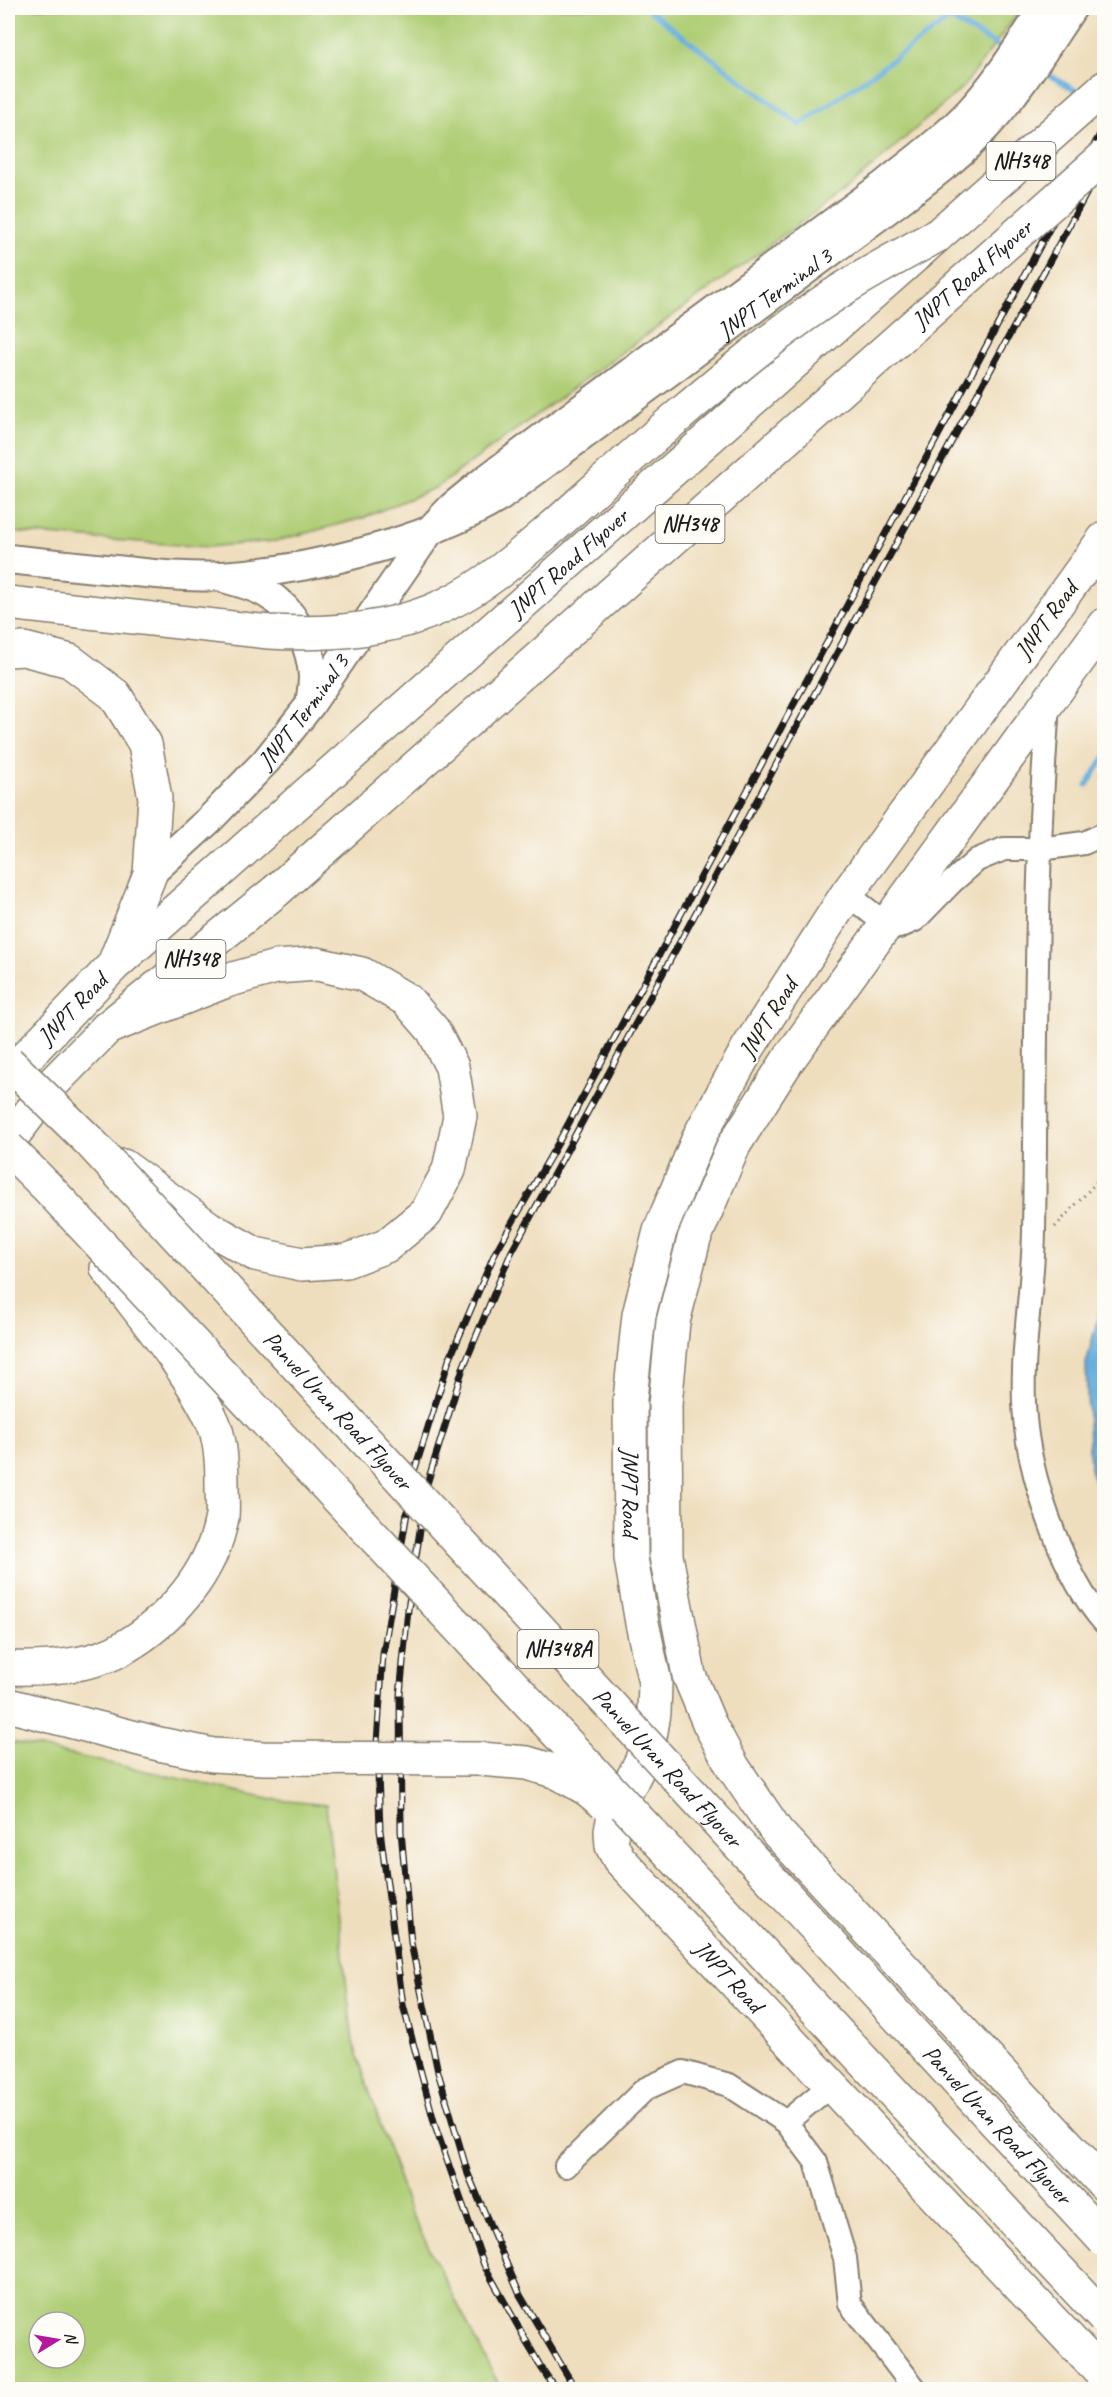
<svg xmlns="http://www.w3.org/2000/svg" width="1112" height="2397" viewBox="0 0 1112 2397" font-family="Caveat,sans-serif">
	<rect width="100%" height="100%" fill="#fdfcf7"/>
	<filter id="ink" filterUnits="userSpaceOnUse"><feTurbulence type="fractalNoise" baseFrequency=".0167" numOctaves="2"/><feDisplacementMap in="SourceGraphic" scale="12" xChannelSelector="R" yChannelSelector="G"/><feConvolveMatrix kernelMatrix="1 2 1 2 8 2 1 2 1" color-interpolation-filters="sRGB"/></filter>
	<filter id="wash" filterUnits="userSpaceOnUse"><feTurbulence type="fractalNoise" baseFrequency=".008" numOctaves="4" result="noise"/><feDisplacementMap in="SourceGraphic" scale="24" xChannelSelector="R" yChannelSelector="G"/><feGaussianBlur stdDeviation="1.35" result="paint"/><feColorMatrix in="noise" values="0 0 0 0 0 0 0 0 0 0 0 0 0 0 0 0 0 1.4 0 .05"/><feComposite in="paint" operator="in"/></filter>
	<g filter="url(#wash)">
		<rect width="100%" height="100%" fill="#efdebe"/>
		<g fill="#afcd75" stroke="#667448" stroke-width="1.5" fill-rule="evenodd">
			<path d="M8,8H1022L963,87L848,188L437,487L363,518L276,541L206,547L8,532Z"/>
			<path d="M8,1741L278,1800L326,1805L353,2042L408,2207L501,2389H8ZM39,2322H75V2358H39Z"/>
		</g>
		<path fill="#67afde" stroke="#42667d" stroke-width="1.5" d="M1104,1294V1508L1090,1469L1086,1364Z"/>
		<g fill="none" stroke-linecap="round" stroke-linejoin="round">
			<g stroke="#67afde" stroke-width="5">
				<path d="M646,8L800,125L950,19L998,46"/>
				<path d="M1047,74L1082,94"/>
				<path d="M1087,785L1104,758"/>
			</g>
		</g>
	</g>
	<g filter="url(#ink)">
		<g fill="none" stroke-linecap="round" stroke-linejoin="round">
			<defs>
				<g id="minor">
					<path d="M1048,703C1045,752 1041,801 1040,849C1035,976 1036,1104 1034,1231C1033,1296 1018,1362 1026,1428C1033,1486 1065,1579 1104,1622"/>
					<path d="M847,894L887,925L899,927L915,920L952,882L977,860L1004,849H1040L1084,843L1104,834"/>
					<path d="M786,2122L831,2085"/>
					<path d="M566,2166L645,2089L683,2072L729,2085L786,2122L816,2162L845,2258L850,2304L916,2390"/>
				</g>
				<g id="major">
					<path id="s1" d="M8,559C47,563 86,567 125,571C157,574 189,578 221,576C308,571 425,542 500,497L899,201C929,178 961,155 986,127C1019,91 1045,48 1072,8"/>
					<path d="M227,579C245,584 264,589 278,602C298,618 312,651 313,677C313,686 311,696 310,705"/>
					<path id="s2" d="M150,874L209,820L266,761L310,705L431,529L452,507L485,480L885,184C913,161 944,139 969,112C998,81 1021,43 1044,8"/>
				</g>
				<g id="highway">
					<path id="s3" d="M1104,539L847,894L748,1048L700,1135L660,1231L639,1315L630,1399L631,1558L642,1623L655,1683L654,1713L650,1737L641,1762L614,1816L611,1831L612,1846L619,1859L1104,2376"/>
					<path d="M1104,625L788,1060L734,1145L694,1239L673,1322L665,1405L666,1556L689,1675L709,1723L733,1767L777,1832L1104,2184"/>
					<path d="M8,650L24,649L70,661L115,695L145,744L155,798L150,874L116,959"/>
					<path d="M107,1028L226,981L276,967L317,964L362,974L407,1000L433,1030L452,1067L460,1116L449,1170L426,1213L386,1246L346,1261L302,1264L255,1254L209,1228L123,1166"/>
					<path id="s4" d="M8,1076L113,966L1104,88"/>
					<path d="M8,1142L53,1083L107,1028L276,891"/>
					<path d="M8,1668C44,1669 91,1667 123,1648C171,1620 212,1573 222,1517C223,1507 222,1495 222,1485C222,1466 221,1440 213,1422C190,1371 141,1314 107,1268"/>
				</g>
			</defs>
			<use href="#minor" stroke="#867d6d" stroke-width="26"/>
			<use href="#major" stroke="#867d6d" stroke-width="32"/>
			<use href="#highway" stroke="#867d6d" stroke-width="36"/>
			<path stroke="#867d6d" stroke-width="3" stroke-dasharray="1.5 4.5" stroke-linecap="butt" d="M1055,1227L1104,1174"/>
			<use href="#minor" stroke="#fff" stroke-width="22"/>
			<use href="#major" stroke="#fff" stroke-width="28"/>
			<use href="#highway" stroke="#fff" stroke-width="33"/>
			<defs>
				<g id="rail">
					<path d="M556,2390L539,2364L484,2265L436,2129L403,2005L380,1830L377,1743L383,1654L414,1472L449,1360L495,1253L558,1143L1104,127"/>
					<path d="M576,2390L520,2295L468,2174L438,2072L411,1943L401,1831L400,1695L408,1609L427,1484L463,1368L511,1253L1104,161"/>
				</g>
			</defs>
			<use href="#rail" stroke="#1c1c1c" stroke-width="7"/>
			<use href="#rail" stroke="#fdfcf7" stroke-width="4.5" stroke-dasharray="14" stroke-linecap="butt"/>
			<defs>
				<g id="highway-bridge">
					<path d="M8,603L269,632C329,635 393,631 447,604C490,583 524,552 560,521C600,485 640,448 682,413C733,370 784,327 840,291C871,271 906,253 938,235"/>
					<path id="s5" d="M276,891L1104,157"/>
					<path id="s6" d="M8,1062L90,1142L1104,2240"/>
					<path d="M8,1148L47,1187L1104,2318"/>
					<path d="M8,1705L159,1744L213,1755L263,1758L480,1759L527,1763L557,1772L587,1789L604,1803"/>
				</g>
			</defs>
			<use href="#highway-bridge" stroke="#867d6d" stroke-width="36" stroke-linecap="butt"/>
			<use href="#highway-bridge" stroke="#fff" stroke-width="33"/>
		</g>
	</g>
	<g text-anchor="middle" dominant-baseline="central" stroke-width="4.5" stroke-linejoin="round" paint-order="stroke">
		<g fill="#fdfcf7" stroke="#605f5e" stroke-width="1.5">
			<rect x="986.5" y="142" width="69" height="38" rx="4.5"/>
			<rect x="655.5" y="505" width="69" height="38" rx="4.5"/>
			<rect x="156.5" y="940" width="69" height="38" rx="4.5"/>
			<rect x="517.5" y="1630" width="81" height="38" rx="4.5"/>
		</g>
		<g font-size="22" font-weight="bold" fill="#1c1c1c">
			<text x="1021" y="161">NH348</text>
			<text x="690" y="524">NH348</text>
			<text x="191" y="959">NH348</text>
			<text x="558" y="1649">NH348A</text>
		</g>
		<g font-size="24" fill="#1c1c1c" stroke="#fdfcf7">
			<text stroke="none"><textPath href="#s5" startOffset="930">JNPT Road Flyover</textPath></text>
			<text stroke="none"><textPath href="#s1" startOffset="848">JNPT Terminal 3</textPath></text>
			<text stroke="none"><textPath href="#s4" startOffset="760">JNPT Road Flyover</textPath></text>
			<text transform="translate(1046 620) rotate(-54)">JNPT Road</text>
			<text stroke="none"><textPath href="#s2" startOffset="224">JNPT Terminal 3</textPath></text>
			<text stroke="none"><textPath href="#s4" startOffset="93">JNPT Road</textPath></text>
			<text transform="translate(768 1018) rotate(-58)">JNPT Road</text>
			<text stroke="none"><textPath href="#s6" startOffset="480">Panvel Uran Road Flyover</textPath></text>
			<text stroke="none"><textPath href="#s3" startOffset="1089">JNPT Road</textPath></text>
			<text stroke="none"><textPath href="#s6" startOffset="966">Panvel Uran Road Flyover</textPath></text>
			<text stroke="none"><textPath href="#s3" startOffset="1629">JNPT Road</textPath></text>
			<text stroke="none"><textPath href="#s6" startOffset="1452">Panvel Uran Road Flyover</textPath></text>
		</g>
	</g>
	<rect width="1112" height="2397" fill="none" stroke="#fdfcf7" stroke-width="30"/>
	<g transform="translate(57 2340) rotate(79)"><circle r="28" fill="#fdfcf7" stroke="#a3a29f" stroke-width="1.5"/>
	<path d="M0-4.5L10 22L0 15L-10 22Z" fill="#b5179e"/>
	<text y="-9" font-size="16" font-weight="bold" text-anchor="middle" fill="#1c1c1c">N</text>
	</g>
</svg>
